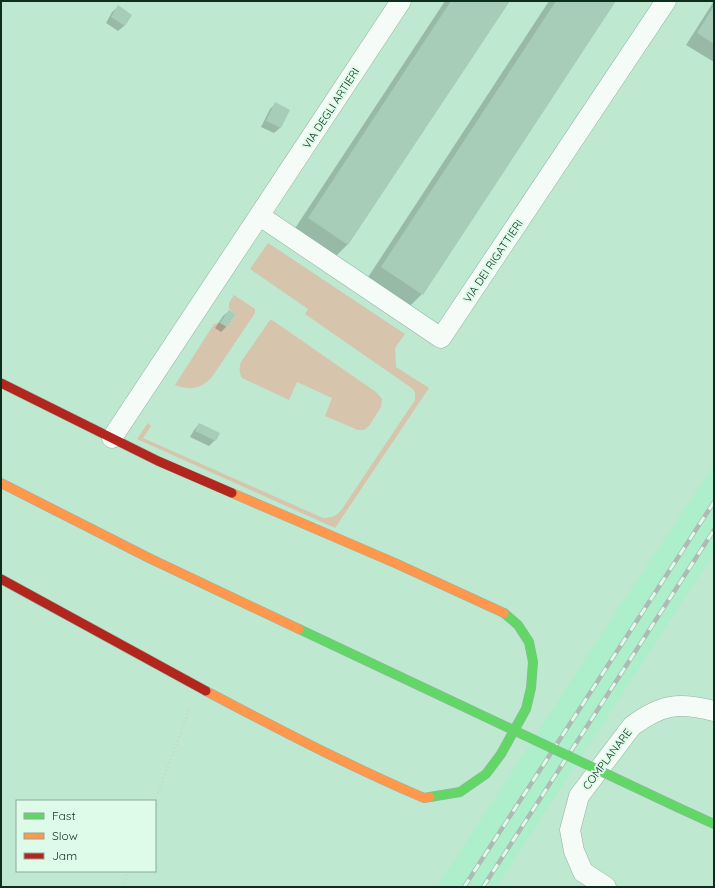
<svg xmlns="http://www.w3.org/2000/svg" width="715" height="888" viewBox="0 0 715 888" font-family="Quicksand,sans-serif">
	<rect width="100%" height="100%" fill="#bee8d0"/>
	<path fill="#acefca" d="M714,465V553L496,887H437L622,603Z"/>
	<g fill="#d6c4ad">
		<path d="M268,243L405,334L395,348L396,367L429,388L335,528L137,439L148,423L151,426L143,438L323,518C331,518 337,516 342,509L415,400V393L413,389L305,314L308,309L250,269Z"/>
		<path d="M234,295L255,309V313L212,377C200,389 191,391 175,385L214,324L220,323L227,327L236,314L229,309V303Z"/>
		<path d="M270,320H272L376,392L382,399L381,407L369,426L364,430H358L325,416L332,398L297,382L289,400L242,378C239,372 239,368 241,362Z"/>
	</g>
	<g fill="#0003">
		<path d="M445,1H508L348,244L327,265L288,239Z"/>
		<path d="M549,1H614L422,294L401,315L361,288Z"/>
		<path d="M714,1V62L686,45Z"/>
		<path d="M118,7L131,15L124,26L118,31L106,23L112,12Z"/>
		<path d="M275,104L288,110L280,128L274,133L261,127L270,109Z"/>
		<path d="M229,311L234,314L226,327L221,332L215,328L223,316Z"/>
		<path d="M199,424L215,440L209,446L190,437L194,430Z"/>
	</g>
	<g fill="#a7ccb8">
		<path d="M451,1H510L348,245L308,218Z"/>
		<path d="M556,1H616L423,295L381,267Z"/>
		<path d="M118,5L132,15L125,26L111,17Z"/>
		<path d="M714,6V44L697,33Z"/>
		<path d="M275,102L290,110L281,128L266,121Z"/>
		<path d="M229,310L236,314L227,327L220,323Z"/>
		<path d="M199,423L220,433L216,441L195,431Z"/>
	</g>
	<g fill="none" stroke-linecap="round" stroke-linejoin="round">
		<defs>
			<g id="street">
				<path d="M260,216L441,338L666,1"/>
				<path d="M112,438L401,1"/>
				<path d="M606,887L583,872L574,851L570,830L579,796L632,726C662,704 678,702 714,711"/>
			</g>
			<g id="fast">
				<path d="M299,629L439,695"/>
				<path d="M430,797L460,792L486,774L501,754L526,709L531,688L533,662L529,642L518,625L504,613"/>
				<path d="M679,808L714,824"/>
			</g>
			<g id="slow">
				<path d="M1,483L151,559L299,629"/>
				<path d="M232,493L395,563L504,613"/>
				<path d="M206,691C278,729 349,766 424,798L430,797"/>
			</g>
			<g id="jam">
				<path d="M1,383L158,461L232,493"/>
				<path d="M1,579L206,691"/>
			</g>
		</defs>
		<use href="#street" stroke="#93b4a2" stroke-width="21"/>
		<use href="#fast" stroke="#93b4a2" stroke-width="10"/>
		<use href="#slow" stroke="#93b4a2" stroke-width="10"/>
		<use href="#jam" stroke="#93b4a2" stroke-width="10"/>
		<g stroke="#c7d5cd" stroke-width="2.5" stroke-dasharray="1 3" stroke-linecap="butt">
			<path d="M155,801L189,710"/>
			<path d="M123,887L129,871"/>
		</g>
		<use href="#street" stroke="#f5fcf8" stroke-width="20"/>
		<use href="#fast" stroke="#63d668" stroke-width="9"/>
		<use href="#slow" stroke="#ff974d" stroke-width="9"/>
		<use href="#jam" stroke="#b3261e" stroke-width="9"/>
		<defs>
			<g id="rail">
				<path d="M464,887L714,502"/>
				<path d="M483,887L714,530"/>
			</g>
		</defs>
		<use href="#rail" stroke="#afbab4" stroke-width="4.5"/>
		<use href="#rail" stroke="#defbe9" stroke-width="3" stroke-dasharray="9" stroke-linecap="butt"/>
		<defs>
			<path id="fast-bridge" d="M439,695L679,808"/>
		</defs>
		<use href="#fast-bridge" stroke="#93b4a2" stroke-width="10" stroke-linecap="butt"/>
		<use href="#fast-bridge" stroke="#63d668" stroke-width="9"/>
	</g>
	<g text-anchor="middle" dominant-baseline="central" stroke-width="4" stroke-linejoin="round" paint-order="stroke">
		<g font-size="11" fill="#0d2e1d" stroke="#defbe9">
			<text transform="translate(331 108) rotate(-57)">VIA DEGLI ARTIERI</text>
			<text transform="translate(493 261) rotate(-56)">VIA DEI RIGATTIERI</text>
			<text transform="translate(607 759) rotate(-53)">COMPLANARE</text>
		</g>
	</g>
	<rect width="715" height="888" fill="none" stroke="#0d2e1d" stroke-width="4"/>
	<rect x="16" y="800" width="140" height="72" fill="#defbe9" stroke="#8aa997"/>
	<rect x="24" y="813" width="20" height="6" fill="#63d668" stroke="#8aa997"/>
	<text x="52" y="820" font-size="12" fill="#0d2e1d">Fast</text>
	<rect x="24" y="833" width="20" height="6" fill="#ff974d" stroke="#8aa997"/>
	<text x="52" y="840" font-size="12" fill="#0d2e1d">Slow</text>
	<rect x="24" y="853" width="20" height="6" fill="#b3261e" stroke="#8aa997"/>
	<text x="52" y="860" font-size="12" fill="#0d2e1d">Jam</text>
</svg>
